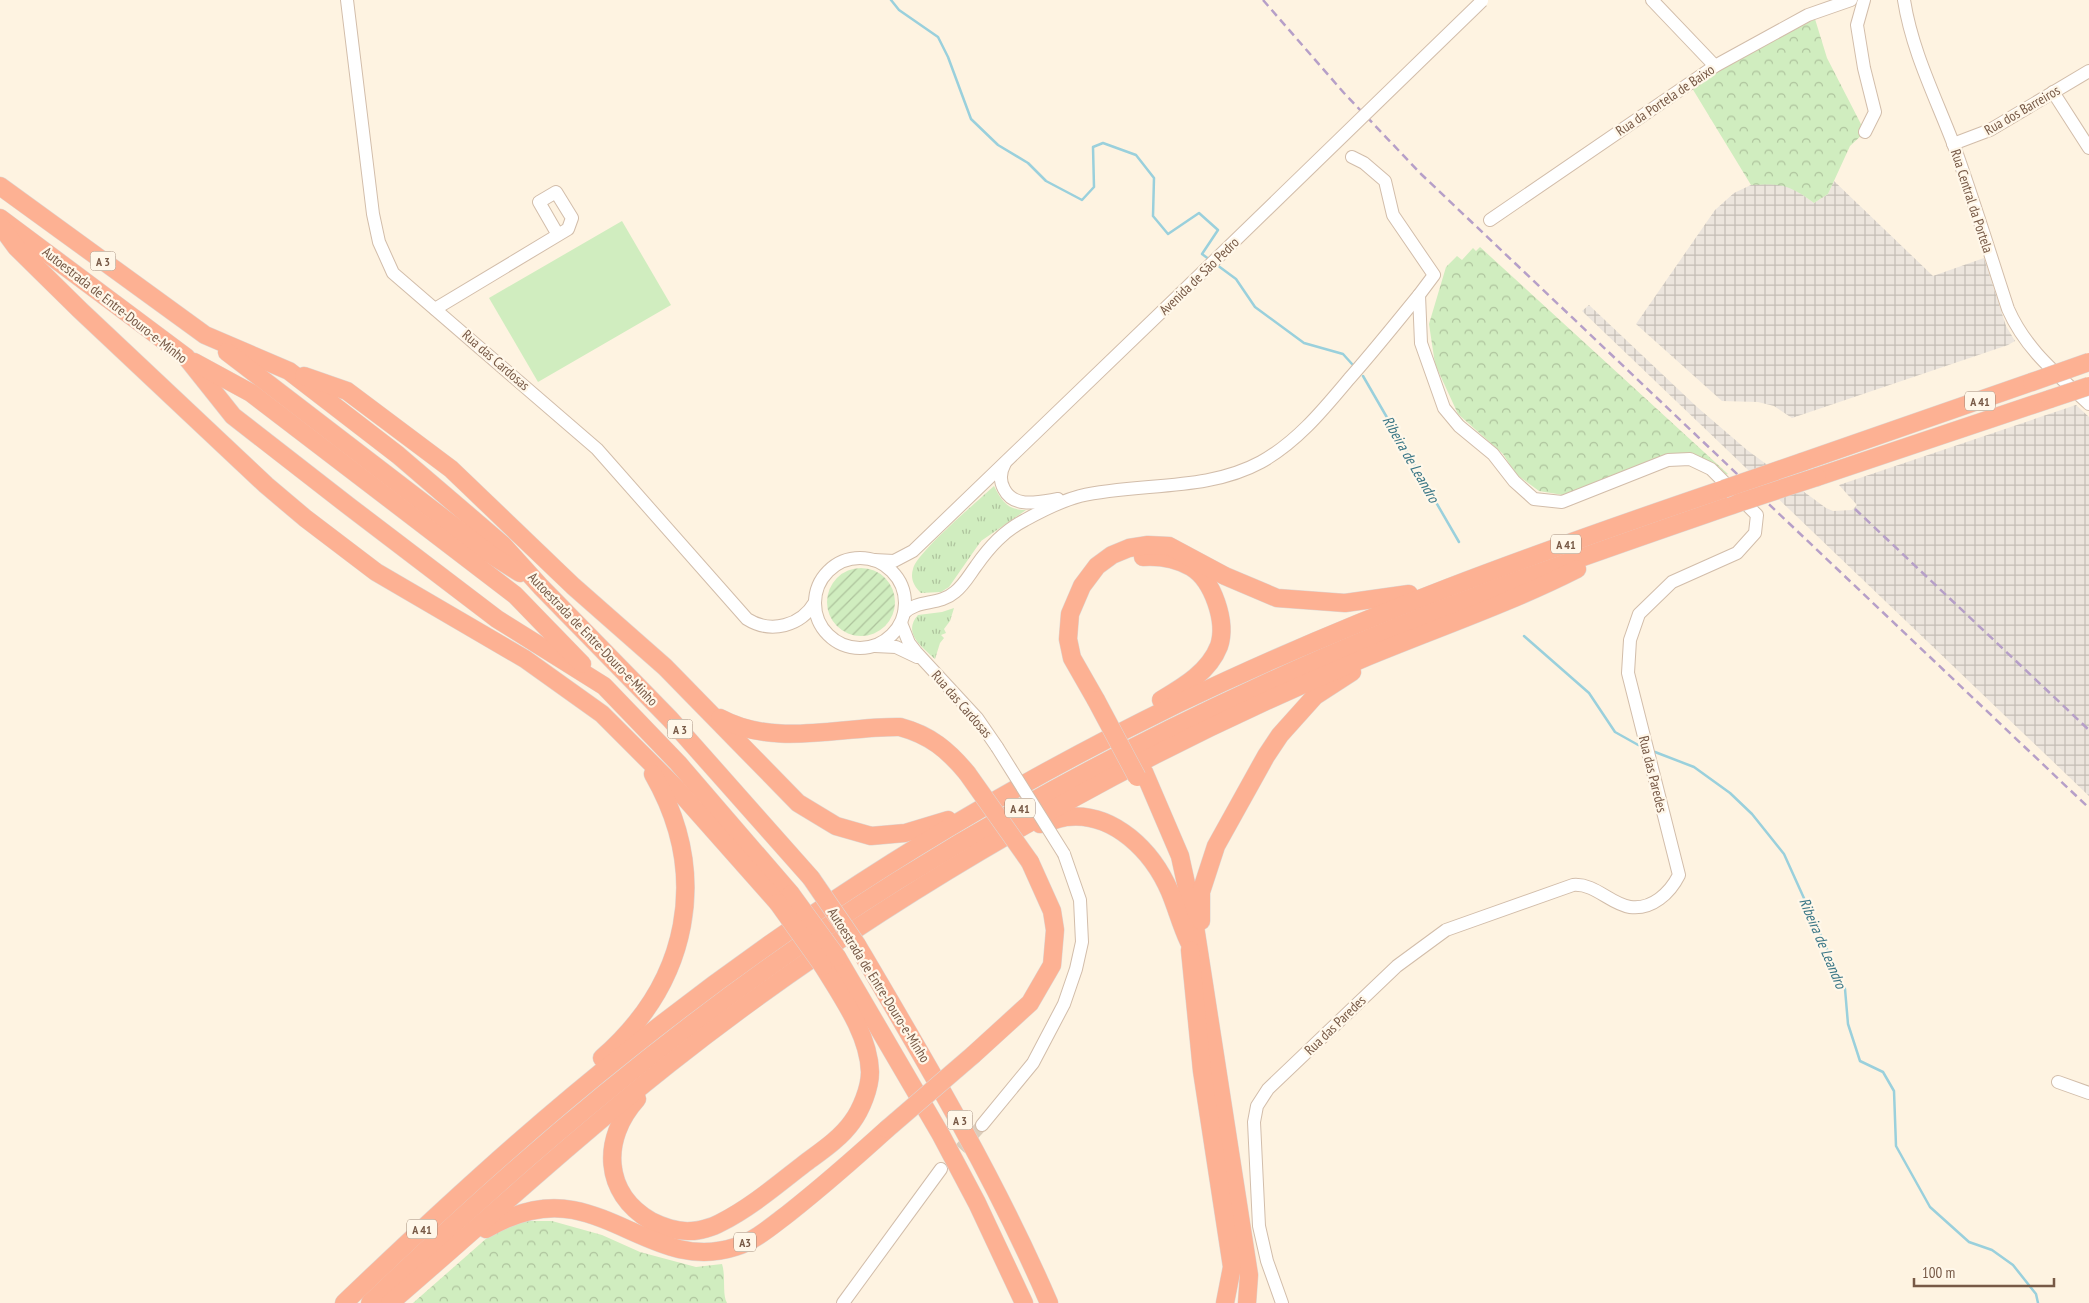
<svg xmlns="http://www.w3.org/2000/svg" width="2089" height="1303" viewBox="0 0 2089 1303" font-family="'PT Sans Narrow',sans-serif">
	<defs>
		<pattern id="industrial-grid" width="8" height="8" patternUnits="userSpaceOnUse" patternTransform="scale(1.25)"><rect width="8" height="8" fill="#ece5dd"/><path d="M0 4h8M4 0v8" fill="none" stroke="#c4bdb5"/></pattern>
		<pattern id="grass-tufts" width="24" height="20" patternUnits="userSpaceOnUse" patternTransform="scale(1.25)"><rect width="24" height="20" fill="#d0edbf"/><path d="M3 7l-1-3M5 7V3M7 7l1-3M15 17l-1-3M17 17v-4M19 17l1-3" fill="none" stroke="#aec39d"/></pattern>
		<pattern id="forest-crowns" width="20" height="18" patternUnits="userSpaceOnUse" patternTransform="scale(1.25)"><rect width="20" height="18" fill="#d0edbf"/><path d="M2 6a3 3 0 1 1 6 0M12 15a3 3 0 1 1 6 0" fill="none" stroke="#aec39d"/></pattern>
		<pattern id="garden-furrows" width="10" height="10" patternUnits="userSpaceOnUse" patternTransform="scale(1.25)"><rect width="10" height="10" fill="#d0edbf"/><path d="M-1 1l2-2M0 10L10 0M9 11l2-2" fill="none" stroke="#aec39d"/></pattern>
	</defs>
	<rect width="100%" height="100%" fill="#fef3e1"/>
	<g fill="url(#industrial-grid)">
		<path d="M1834,181L1933,276L1984,258L2006,326L2015,341L2008,345L1792,418L1774,406L1758,402L1722,401L1636,324L1715,210L1734,193L1751,185L1772,183L1792,187L1814,203L1828,194Z"/>
		<path d="M1589,305L1697,407L1747,450L1826,508L1833,511L1852,510L1857,505L1839,485L2076,405L2089,417V796L1582,311Z"/>
	</g>
	<g fill="url(#grass-tufts)">
		<path d="M994,486C1002,502 1008,510 1026,510L981,541L949,587L941,592L921,593C914,586 910,579 913,569C916,553 978,501 994,486Z"/>
		<path d="M954,608L950,621L944,629L946,633L941,635L944,638L940,643L935,659C922,647 902,633 918,615L942,612Z"/>
	</g>
	<g fill="url(#forest-crowns)">
		<path d="M1815,19L1827,58L1865,132L1850,146L1828,194L1814,203C1789,185 1782,183 1751,185L1692,88L1715,72Z"/>
		<path d="M1480,247L1728,474L1722,476C1701,457 1700,452 1670,453L1563,495L1539,491L1516,474L1503,454L1458,414L1435,364L1429,324L1446,267L1457,256L1462,260L1473,248L1476,251Z"/>
		<path d="M525,1221H552L602,1235L640,1252L696,1267L722,1264C726,1276 722,1295 727,1303H413L496,1230Z"/>
	</g>
	<circle fill="url(#garden-furrows)" cx="861" cy="602" r="34"/>
	<path fill="#d0edbf" d="M622,221L671,305L538,382L489,298Z"/>
	<g fill="none" stroke-linecap="round" stroke-linejoin="round">
		<g stroke="#9ad0dc" stroke-width="2.5">
			<path d="M891,0L899,10L938,37L948,57L971,119L998,145L1028,163L1046,181L1082,200L1094,187L1093,147L1103,143L1136,155L1154,178L1153,216L1168,234L1199,213L1218,230L1202,254L1210,260"/>
			<path d="M1217,265L1236,279L1255,307L1304,343L1343,354L1352,364"/>
			<path d="M1363,376L1459,542"/>
			<path d="M1524,636L1589,693L1615,732L1640,746"/>
			<path d="M1655,752L1694,767L1730,793L1752,814L1784,854L1845,989L1848,1024L1860,1061L1883,1072L1894,1091L1896,1146L1930,1207L1969,1242L1992,1250L2013,1265L2036,1294L2038,1303"/>
		</g>
		<path stroke="#dcccba" stroke-width="12" stroke-dasharray="12 6" stroke-linecap="butt" d="M948,1162L982,1125"/>
		<defs>
			<g id="minor">
				<path d="M347,0L373,214L379,242L393,273L597,449L747,619C771,634 801,626 815,602"/>
				<path d="M1652,0L1715,66"/>
				<path d="M1864,0L1857,25L1864,68L1875,112L1865,132"/>
				<path d="M1904,0C1912,51 1935,96 1953,143C1973,198 1990,254 2008,309C2026,350 2057,374 2089,404"/>
				<path d="M2053,92L2089,148"/>
				<path d="M1953,144L1990,130L2089,71"/>
				<path d="M1490,220L1715,66L1808,15L1851,0"/>
				<path d="M435,309L558,235L568,229L572,218L556,192L539,202L558,235"/>
				<path d="M1005,463C1000,472 999,480 1004,489C1014,509 1039,502 1058,499"/>
				<circle cx="860" cy="603" r="45"/>
				<path d="M874,560L894,561L913,551L1180,294"/>
				<path d="M904,613C918,599 939,606 955,592C964,585 970,574 976,566C990,546 1004,531 1025,520C1043,510 1061,501 1080,496C1140,482 1206,492 1261,462C1297,442 1323,410 1349,379C1373,352 1396,323 1419,295L1434,275L1393,215L1385,181L1364,163L1352,157"/>
				<path d="M901,623L909,643L916,652L977,718L997,747"/>
				<path d="M875,646L896,647L917,657"/>
				<path d="M2058,1082L2089,1093"/>
				<path d="M982,1125L1033,1063L1064,1004L1076,969L1082,942L1080,900L1064,854"/>
				<path d="M843,1303L941,1169"/>
				<path d="M1282,1303L1267,1261L1259,1226L1254,1122L1257,1106L1268,1089L1397,966L1446,930L1573,885C1595,883 1610,904 1630,907C1652,910 1670,893 1679,875L1628,673L1630,640L1639,614L1672,582L1737,553L1755,533L1757,515L1711,469L1690,459L1668,460L1562,502L1534,499L1514,481L1493,454L1459,426L1444,408L1421,343L1419,295"/>
			</g>
			<g id="highway">
				<path d="M0,186L205,335L289,371L398,455L503,545L541,587L670,719L811,878"/>
				<path d="M0,218L186,357L233,416L350,507L497,619L604,686L678,763L791,894"/>
				<path d="M0,225L16,247L80,310L266,485L305,518L376,572L525,659L602,714L677,789L778,903"/>
				<path d="M227,352L490,554L520,573"/>
				<path d="M194,362L251,393L515,595L582,664"/>
				<path d="M304,376L347,391L451,469L573,586L665,667L798,803L836,826L871,836L905,833L948,820"/>
				<path d="M1802,462L2032,382"/>
				<path d="M1817,477L2050,399"/>
				<path d="M1143,557C1159,556 1177,559 1191,567C1213,580 1227,622 1219,646C1209,672 1183,687 1161,700"/>
				<path d="M1096,700L1072,658L1068,639L1070,614L1082,586L1097,566L1112,555L1129,548L1148,545L1169,546L1225,576L1277,598L1345,603L1409,594"/>
				<path d="M720,718C776,748 840,726 900,727C930,735 948,750 967,773"/>
				<path d="M1144,772L1180,856L1194,920L1249,1275L1247,1303"/>
				<path d="M1040,824C1048,822 1057,819 1066,817C1114,811 1153,852 1170,892C1177,909 1181,925 1189,942"/>
				<path d="M1201,921V892L1216,846L1266,756L1280,735L1315,696L1352,672"/>
				<path d="M857,945C926,1062 995,1178 1049,1303"/>
				<path d="M1190,950L1202,1071L1232,1267L1225,1303"/>
				<path d="M837,957L941,1135L977,1203L1024,1303"/>
				<path d="M973,1055L1030,1003L1052,965L1055,930L1052,911L1030,862"/>
				<path d="M602,1058C689,982 711,875 653,774"/>
				<path d="M637,1099C601,1139 603,1193 651,1221C663,1227 677,1232 691,1231C699,1231 713,1227 720,1223C750,1208 777,1185 804,1164C820,1152 840,1139 852,1122C861,1110 870,1088 870,1072C869,1035 842,997 823,966"/>
				<path d="M486,1229C512,1214 543,1204 573,1210C630,1221 673,1267 735,1247C755,1241 773,1225 789,1213C823,1186 855,1158 887,1129"/>
				<path d="M344,1303C436,1215 530,1128 630,1049C799,914 984,798 1179,703C1355,618 1539,552 1724,489"/>
				<path d="M370,1303C532,1147 706,1001 897,881C1013,809 1134,744 1258,687C1413,614 1576,559 1738,503"/>
				<path d="M390,1303C483,1223 573,1140 669,1064C794,965 930,877 1070,800C1164,748 1262,701 1362,659C1434,629 1508,604 1577,569"/>
			</g>
		</defs>
		<use href="#minor" stroke="#d2bdaa" stroke-width="14"/>
		<use href="#highway" stroke="#ded7d3" stroke-width="19"/>
		<use href="#minor" stroke="#fff" stroke-width="12"/>
		<use href="#highway" stroke="#fdb193" stroke-width="18"/>
		<g stroke="#b69fc8" stroke-width="2.5" stroke-dasharray="8 5" stroke-linecap="butt">
			<path d="M1263,0L1344,93L1421,174L2089,808"/>
			<path d="M1855,509L2089,730"/>
		</g>
		<defs>
			<g id="minor-bridge">
				<path d="M1180,294L1482,1"/>
				<path d="M997,747L1064,854"/>
			</g>
			<g id="highway-bridge">
				<path d="M2032,382L2089,362"/>
				<path d="M2050,399L2089,386"/>
				<path d="M1724,489L1802,462"/>
				<path d="M1738,503L1817,477"/>
				<path d="M1096,700L1137,777"/>
				<path d="M967,773L1030,862"/>
				<path d="M811,878L857,945"/>
				<path d="M791,894L837,957"/>
				<path d="M778,903L823,966"/>
				<path d="M887,1129L973,1055"/>
			</g>
		</defs>
		<use href="#minor-bridge" stroke="#d2bdaa" stroke-width="14" stroke-linecap="butt"/>
		<use href="#highway-bridge" stroke="#ded7d3" stroke-width="19" stroke-linecap="butt"/>
		<use href="#minor-bridge" stroke="#fff" stroke-width="12"/>
		<use href="#highway-bridge" stroke="#fdb193" stroke-width="18"/>
	</g>
	<g text-anchor="middle" dominant-baseline="central" stroke-width="4.5" stroke-linejoin="round" paint-order="stroke">
		<g fill="#fff7e9" stroke="#a08877" stroke-width="1">
			<rect x="90.5" y="251.5" width="25" height="19" rx="4"/>
			<rect x="1965" y="391.5" width="30" height="19" rx="4"/>
			<rect x="1551" y="534.5" width="30" height="19" rx="4"/>
			<rect x="667.5" y="719.5" width="25" height="19" rx="4"/>
			<rect x="1005" y="798.5" width="30" height="19" rx="4"/>
			<rect x="947.5" y="1110.5" width="25" height="19" rx="4"/>
			<rect x="407" y="1219.5" width="30" height="19" rx="4"/>
			<rect x="734" y="1232.5" width="22" height="19" rx="4"/>
		</g>
		<g font-size="12" font-weight="bold" fill="#775946">
			<text x="103" y="261">A 3</text>
			<text x="1980" y="401">A 41</text>
			<text x="1566" y="544">A 41</text>
			<text x="680" y="729">A 3</text>
			<text x="1020" y="808">A 41</text>
			<text x="960" y="1120">A 3</text>
			<text x="422" y="1229">A 41</text>
			<text x="745" y="1242">A3</text>
		</g>
		<g font-size="14" fill="#775946" stroke="#fff7e9">
			<text transform="translate(1665 100) rotate(-34)">Rua da Portela de Baixo</text>
			<text transform="translate(2022 110) rotate(-30)">Rua dos Barreiros</text>
			<text transform="translate(1972 201) rotate(72)">Rua Central da Portela</text>
			<text transform="translate(1199 276) rotate(-44)">Avenida de São Pedro</text>
			<text transform="translate(115 305) rotate(38)">Autoestrada de Entre-Douro-e-Minho</text>
			<text transform="translate(496 360) rotate(41)">Rua das Cardosas</text>
			<text transform="translate(593 639) rotate(46)">Autoestrada de Entre-Douro-e-Minho</text>
			<text transform="translate(962 704) rotate(49)">Rua das Cardosas</text>
			<text transform="translate(1653 774) rotate(76)">Rua das Paredes</text>
			<text transform="translate(879 985) rotate(58)">Autoestrada de Entre-Douro-e-Minho</text>
			<text transform="translate(1335 1025) rotate(-44)">Rua das Paredes</text>
		</g>
		<g font-size="15" font-style="italic" fill="#3b7786" stroke="#fff7e9">
			<text transform="translate(1411 459) rotate(60)">Ribeira de Leandro</text>
			<text transform="translate(1823 943) rotate(67)">Ribeira de Leandro</text>
		</g>
	</g>
	<path d="M1914 1278v8h140v-8" fill="none" stroke="#775946" stroke-width="2.5"/>
	<text x="1922" y="1278" font-size="15" fill="#775946" stroke="#fff7e9" stroke-width="4" paint-order="stroke">100 m</text>
</svg>
